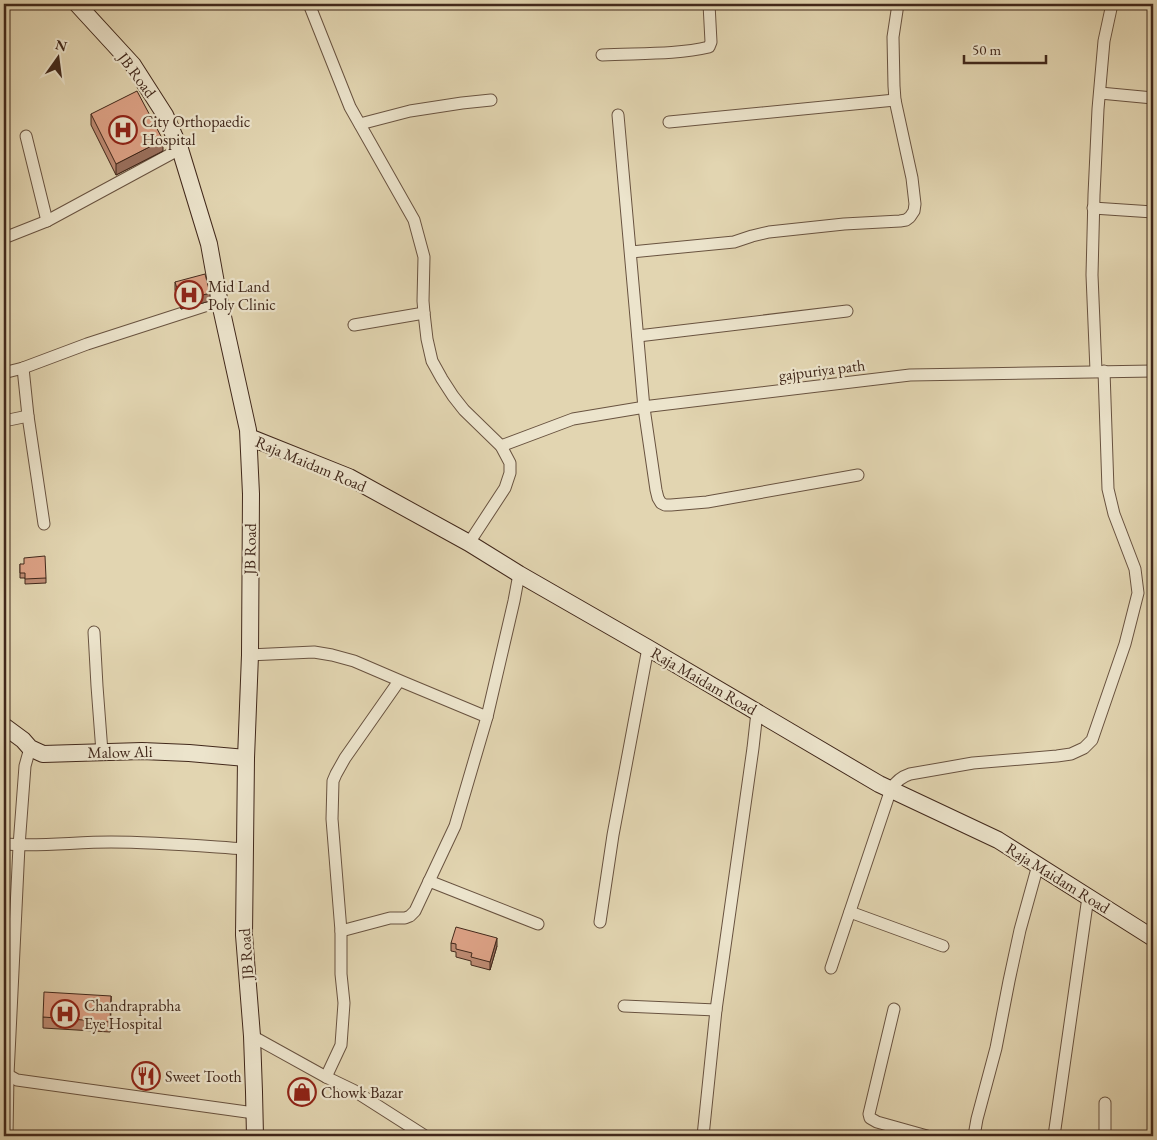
<svg xmlns="http://www.w3.org/2000/svg" width="1157" height="1140" viewBox="0 0 1157 1140" font-family="'EB Garamond',serif">
	<rect width="100%" height="100%" fill="#e2d5b1"/>
	<filter id="stains"><feTurbulence type="fractalNoise" baseFrequency=".004" numOctaves="4"/><feColorMatrix values="0 0 0 0 .2 0 0 0 0 .09 0 0 0 0 .02 0 0 0 .5 -.17"/></filter>
	<radialGradient id="worn" r=".72"><stop offset=".6" stop-color="#630" stop-opacity="0"/><stop offset="1" stop-color="#630" stop-opacity=".3"/></radialGradient>
	<g fill="none" stroke-linecap="round" stroke-linejoin="round">
		<defs>
			<g id="street">
				<path d="M309,4L350,107L414,220L424,257L423,301L424,313L427,339L432,361L442,379L453,396L464,410L501,446L510,463V473L505,488L469,543"/>
				<path d="M602,55C636,53 676,55 709,47L711,42L709,4"/>
				<path d="M1100,93L1153,98"/>
				<path d="M618,115L644,408L656,490L658,498L661,503L665,505H671L707,502L858,475"/>
				<path d="M669,122L895,100"/>
				<path d="M360,124L410,111L462,103L491,100"/>
				<path d="M26,136L47,221"/>
				<path d="M1093,208L1153,212"/>
				<path d="M4,238L47,221L180,149"/>
				<path d="M631,252L734,242L752,236L769,232L844,224L900,221L906,220L910,217L914,211L915,204L912,178L895,100L894,86L893,37L898,4"/>
				<path d="M354,325L424,313"/>
				<path d="M638,336L847,311"/>
				<path d="M23,368L28,416L44,524"/>
				<path d="M1096,371L1092,275L1094,195L1098,109L1104,41L1112,4"/>
				<path d="M7,372L23,368L87,344L220,301"/>
				<path d="M4,421L28,416"/>
				<path d="M501,446L573,419L651,406L910,375L1153,371"/>
				<path d="M94,632L97,686L102,752"/>
				<path d="M250,655L314,652L332,655L354,661L403,682L487,717"/>
				<path d="M4,844C39,847 75,842 111,842C156,842 200,846 245,849"/>
				<path d="M429,881L538,924"/>
				<path d="M850,912L943,946"/>
				<path d="M600,922L613,835L648,648"/>
				<path d="M341,931L390,918H405L410,916L415,911L455,826L487,717L514,601L519,574"/>
				<path d="M831,968L891,789C896,781 901,777 910,774L973,763L1057,756L1071,754L1084,748L1092,740L1125,644L1138,593L1135,569L1114,514L1108,489L1104,371"/>
				<path d="M624,1006L716,1010"/>
				<path d="M894,1009L869,1114L870,1118L877,1122L927,1136"/>
				<path d="M252,1036L326,1077L353,1090L425,1136"/>
				<path d="M4,1075H8L17,1080L254,1113"/>
				<path d="M326,1077L341,1045L344,1003L341,974V931L332,819L333,781L336,774L345,758L399,681"/>
				<path d="M1105,1103V1136"/>
				<path d="M7,1136L8,1075L19,846L25,766L30,748"/>
				<path d="M703,1136L716,1010L753,748L757,712"/>
				<path d="M974,1136L977,1119L996,1048L1009,981L1020,930L1038,865"/>
				<path d="M1054,1136L1088,897"/>
			</g>
			<g id="secondary">
				<path d="M77,4L133,65L165,115L180,149L209,244L218,294L248,430L251,494L250,655L246,758L244,935L252,1036L254,1092L255,1136"/>
				<path d="M249,437L349,477L469,543L519,574L648,648L879,784L998,840L1153,938"/>
				<path d="M4,726L23,740L30,748L43,754L142,751L189,753L246,758"/>
			</g>
		</defs>
		<use href="#street" stroke="#695340" stroke-width="13"/>
		<use href="#secondary" stroke="#41281b" stroke-width="18"/>
		<use href="#street" stroke="#ece4cc" stroke-width="11"/>
		<use href="#secondary" stroke="#ece4cc" stroke-width="16"/>
	</g>
	<g fill="#be8b73" stroke="#41281b">
		<path d="M91,114L163,151L116,175L91,125Z"/>
		<path d="M175,282L210,301L181,309L175,290Z"/>
		<path d="M20,564L46,578V583L25,584V578H20Z"/>
		<path d="M451,943L497,946L490,970L471,965V961L456,957V952L451,951Z"/>
		<path d="M111,1007L110,1032L43,1028V1017Z"/>
	</g>
	<g fill="#9b715e" stroke="#41281b">
		<path d="M163,140V151L116,175V164Z"/>
		<path d="M210,293V301L181,309V301Z"/>
		<path d="M497,938V946L490,970V962Z"/>
		<path d="M111,996V1007L110,1032V1022Z"/>
	</g>
	<g fill="#dda286" stroke="#41281b">
		<path d="M137,91L163,140L116,164L91,114Z"/>
		<path d="M205,274L210,293L181,301L175,282Z"/>
		<path d="M45,556L46,578L25,579V573H20V564H24V558Z"/>
		<path d="M456,927L497,938L490,962L471,957L472,953L456,949V944L451,943Z"/>
		<path d="M44,992L111,996L110,1022L43,1017Z"/>
	</g>
	<defs>
		<symbol id="hospital-ring" viewBox="-11 -11 22 22"><circle r="9.5" fill="#ece4cc" stroke="#8f2418" stroke-width="1.5"/><path d="M-5-5h3v3.5h4V-5h3V5h-3V1.5h-4V5h-3Z" fill="#8f2418"/></symbol>
		<symbol id="restaurant-ring" viewBox="-11 -11 22 22"><circle r="9.5" fill="#ece4cc" stroke="#8f2418" stroke-width="1.5"/><path d="M-5-6h1v4h1v-4h1v4h1v-4h1v5L-1.5 .5V6h-2V.5L-5-1ZM5-6V6H3V1.5H1.5Q1.5-4 5-6Z" fill="#8f2418"/></symbol>
		<symbol id="shop-ring" viewBox="-11 -11 22 22"><circle r="9.5" fill="#ece4cc" stroke="#8f2418" stroke-width="1.5"/><path d="M-5-2.5h2.3a2.7 3.5 0 0 1 5.4 0H5L5.5 6h-11ZM-1.5-2.5h3a1.5 2.3 0 0 0-3 0Z" fill="#8f2418"/></symbol>
	</defs>
	<g fill-rule="evenodd">
		<use href="#hospital-ring" x="107" y="114" width="32" height="32"/>
		<use href="#hospital-ring" x="173" y="279" width="32" height="32"/>
		<use href="#hospital-ring" x="49" y="998" width="32" height="32"/>
		<use href="#restaurant-ring" x="130" y="1060" width="32" height="32"/>
		<use href="#shop-ring" x="286" y="1076" width="32" height="32"/>
	</g>
	<g text-anchor="middle" dominant-baseline="central" stroke-width="4.5" stroke-linejoin="round" paint-order="stroke">
		<g font-size="16" fill="#41281b" stroke="#ece4cc">
			<text transform="translate(137 75) rotate(53)">JB Road</text>
			<text transform="translate(822 370) rotate(-7)">gajpuriya path</text>
			<text transform="translate(311 464) rotate(23)">Raja Maidam Road</text>
			<text transform="translate(250 549) rotate(-89)">JB Road</text>
			<text transform="translate(704 681) rotate(30)">Raja Maidam Road</text>
			<text transform="translate(120 752) rotate(-1)">Malow Ali</text>
			<text transform="translate(1058 878) rotate(32)">Raja Maidam Road</text>
			<text transform="translate(246 954) rotate(-94)">JB Road</text>
		</g>
		<g font-size="16" fill="#41281b" stroke="#ece4cc" text-anchor="start">
			<text x="142" y="121">City Orthopaedic<tspan x="142" dy="18">Hospital</tspan></text>
			<text x="208" y="286">Mid Land<tspan x="208" dy="18">Poly Clinic</tspan></text>
			<text x="84" y="1005">Chandraprabha<tspan x="84" dy="18">Eye Hospital</tspan></text>
			<text x="165" y="1076">Sweet Tooth</text>
			<text x="321" y="1092">Chowk Bazar</text>
		</g>
	</g>
	<rect width="1157" height="1140" fill="none" stroke="#e2d5b1" stroke-width="20"/>
	<rect x="5" y="5" width="1147" height="1130" fill="none" stroke="#41281b" stroke-width="2.5"/>
	<rect x="10" y="10" width="1137" height="1120" fill="none" stroke="#41281b"/>
	<g transform="translate(58 58) rotate(14)" stroke="#ece4cc" stroke-width="4" paint-order="stroke">
	<path d="M0-4L9 19L0 12L-9 19Z" fill="#41281b"/>
	<text y="-8" font-size="14" font-weight="bold" text-anchor="middle" fill="#41281b">N</text>
	</g>
	<path d="M964 55v8h82v-8" fill="none" stroke="#41281b" stroke-width="2.5"/>
	<text x="972" y="55" font-size="15" fill="#41281b" stroke="#ece4cc" stroke-width="4" paint-order="stroke">50 m</text>
	<rect width="100%" height="100%" filter="url(#stains)"/>
	<rect width="100%" height="100%" fill="url(#worn)"/>
</svg>
